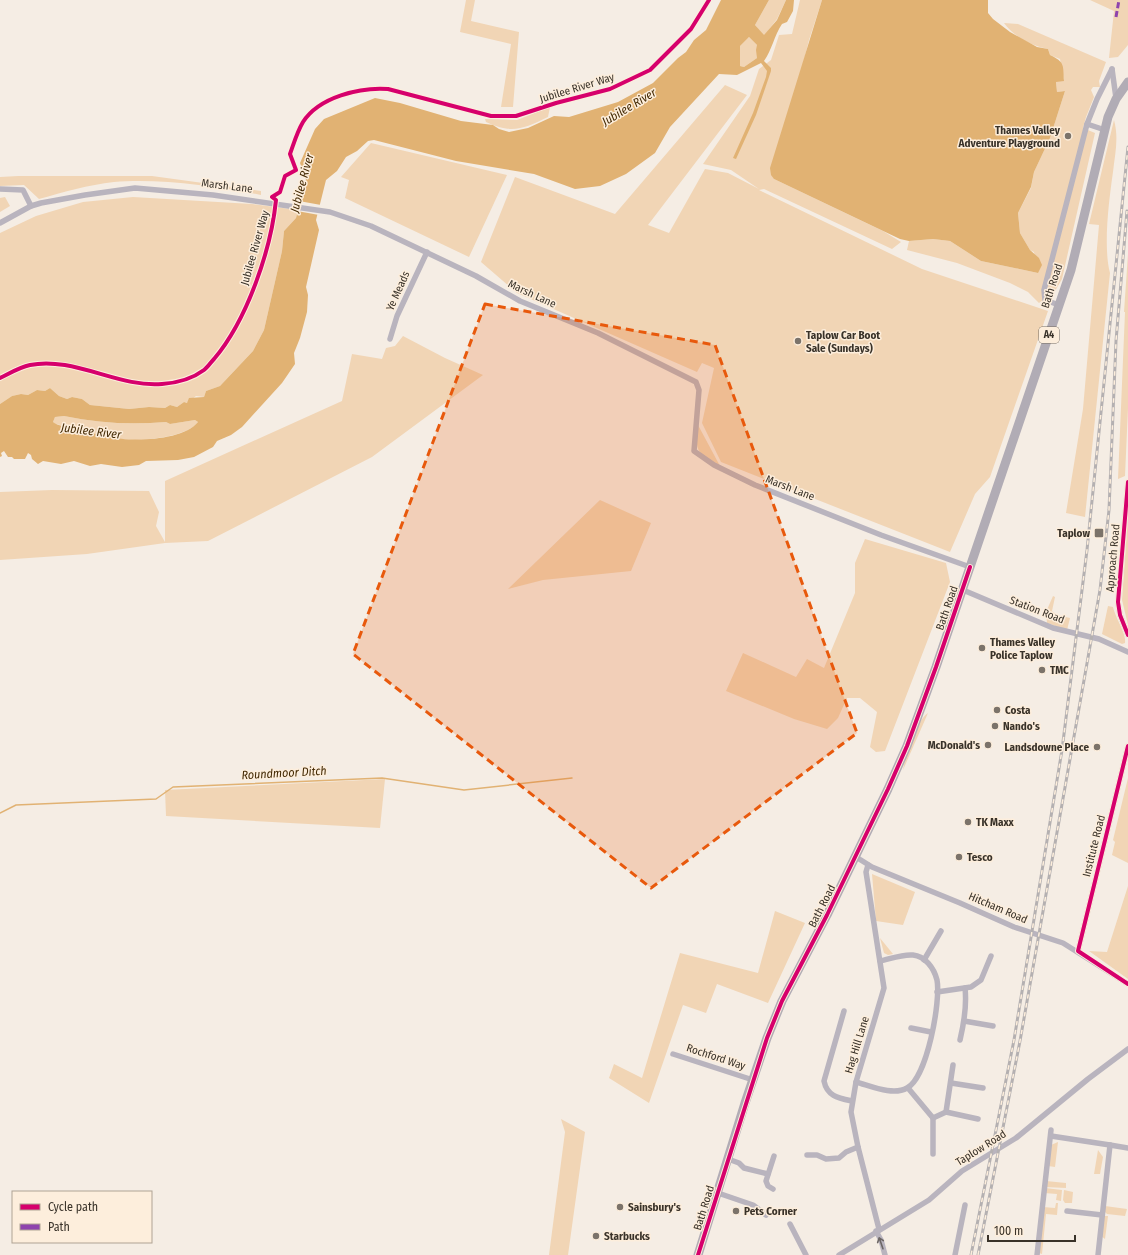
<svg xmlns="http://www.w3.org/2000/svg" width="1128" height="1255" viewBox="0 0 1128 1255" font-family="'Fira Sans Condensed',sans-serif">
	<rect width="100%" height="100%" fill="#f5ede4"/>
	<g fill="#f1d5b5">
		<path d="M466,0H475L471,21L519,32L513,107H501L511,44L460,32Z"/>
		<path d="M769,0H786L777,19L764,36L755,25Z"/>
		<path d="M800,0H822L809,40L774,179L883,231L901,242L892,249L764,189L759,190L922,269L1048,311L990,477L975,494L950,552L721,462L702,423L714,368L702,363L697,372L517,293L481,262L515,177L615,214L725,85L747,95L648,225L669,233L705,169L728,173L759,189L731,170L703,164L750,96L759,69L771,60L779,35L792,34Z"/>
		<path d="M1090,0H1128V45L1118,57L1109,58L1114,11Z"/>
		<path d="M1004,23L1018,24L1106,62L1099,81L1100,87H1093L1091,90L1094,97L1086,117L1083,128L1095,133L1062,279L1055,291L1039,303L1028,292L1010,283L957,263L907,250L909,241L933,239L950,241L981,261L1038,273L1034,252L1030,250L1020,233L1018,213L1031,188L1034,172L1050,138L1065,91L1057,92L1056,81L1064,80L1060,59L1050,55L1048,49C1032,46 1014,37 1004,23Z"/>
		<path d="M749,37L757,45V58L744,67L740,66V46Z"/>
		<path d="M550,107L548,117C523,129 512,134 486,122L485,119L517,120Z"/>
		<path d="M1114,120C1119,138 1115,154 1113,172C1109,200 1103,247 1110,273L1085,517L1066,513L1083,409L1099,225L1089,224Z"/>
		<path d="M371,143L507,175L469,257L345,198L349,180L341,177Z"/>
		<path d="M18,176H152L261,191V195C218,186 157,178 114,182C88,185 64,192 39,199L24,185L0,186V177Z"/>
		<path d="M5,197L10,206L0,212V198Z"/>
		<path d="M133,197L252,204L298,210L296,218L284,231L282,251L264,330L253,351L220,386L206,391L204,397L196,396L187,403L184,402L177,407L170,405L165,408L149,407L129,409L90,405L82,399L72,397L67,399L59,396L50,388L45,391L37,390L28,395L21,394L12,396L0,404V233L36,216L83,202Z"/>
		<path d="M1128,254V408L1125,476L1118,479L1125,312H1124Z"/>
		<path d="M403,336L445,358L483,375L372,457L208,541L165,543L87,554L0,560V492L52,490L149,491L159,512L156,526L165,542V481L342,401L352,354L382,359L386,348L395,346Z"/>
		<path d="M64,416C98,423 131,425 166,422L170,424L195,420L198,422C193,429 181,433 174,435C153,440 130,442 109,437C91,433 74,427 55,424L53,422L55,417Z"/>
		<path d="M698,425L720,466C696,452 695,452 698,425Z"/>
		<path d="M600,500L651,523L631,571L543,580L508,589Z"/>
		<path d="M1128,516V625L1122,600Z"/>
		<path d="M865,539L946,563L950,582L885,751L876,752L870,747L877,712L860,698H847L838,718L827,729L794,719L726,691L743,653L796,677L807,659L824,668L855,593V563Z"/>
		<path d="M1053,596L1055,597L1052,611L1057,615L1070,618L1067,630L1047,623L1046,612Z"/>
		<path d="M1108,606L1113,607C1115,617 1127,635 1125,643L1122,644L1102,634Z"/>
		<path d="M928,713L903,770C905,755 916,721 928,713Z"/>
		<path d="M1128,778V863L1112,855L1115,842L1113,840Z"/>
		<path d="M385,779L380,828L166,816L165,790Z"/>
		<path d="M872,874L915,892L903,925L876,921Z"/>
		<path d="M1128,886V979L1089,951L1107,952Z"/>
		<path d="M775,911L805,923L768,1003L717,984L706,1013L683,1005L649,1103L609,1078L614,1064L642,1078L680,953L758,973Z"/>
		<path d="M880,938L893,954L888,955L884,953Z"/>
		<path d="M561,1119L585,1132L568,1255H549L565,1132Z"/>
		<path d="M1058,1142L1055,1167L1048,1166L1051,1145Z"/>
		<path d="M1098,1150L1103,1157L1100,1174H1094Z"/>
		<path d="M1046,1181L1066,1183V1188L1045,1187Z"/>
		<path d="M1045,1188L1062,1190L1061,1201L1056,1200L1057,1194L1044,1193Z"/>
		<path d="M1064,1190L1073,1192L1072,1203H1065L1063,1200Z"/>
		<path d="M1056,1203H1058L1057,1215L1046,1214L1042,1254L1039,1253L1043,1207L1055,1208Z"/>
		<path d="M1105,1206L1127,1209L1125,1216L1107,1214L1104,1211Z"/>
		<path d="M1104,1216H1108L1105,1239L1101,1236Z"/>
	</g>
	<g fill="#e1b273" fill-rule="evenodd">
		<path d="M721,0H769L755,25L764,35L777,20L786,0H794L793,11L787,22L782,24C774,36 772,50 764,61L771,68V71L756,115L736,159L733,158L753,113L766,77L767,71L761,63L737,75L719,74L670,127L655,153L626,174L600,186L575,189L534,174L456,161L374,140L368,141L357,151L346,157L337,171L326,180L316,220L319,230L306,287L308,295L307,312L300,338L294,353L295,364L282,383L242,427L231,435L217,441L213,447L194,457L178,460L146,461L139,465L122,467L101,464L90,466L74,461L61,464L43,461L38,464L32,459L31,455L28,453L25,459H14L12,457H8L4,451L1,453L2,456L0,457V404L12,396L21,394L28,395L37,390L45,391L50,388L59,396L67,399L72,397L82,399L90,405L129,409L149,407L165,408L170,405L177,407L184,402L187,403L189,398L204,397L206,391L220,386L253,351L264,330L282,251L284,231L296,218L306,180L300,163L315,129L324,119L375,98L400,103L461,121L493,125L499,129L509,132L528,128L554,116L569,117L618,102L653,83L678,58L686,52L694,40L706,30ZM749,37L757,45L756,50L757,58L744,67L740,66V46ZM64,416C98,423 131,425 166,422L170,424L195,420L198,422C183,441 131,442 109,437C98,435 87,431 76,428C69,426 58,427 53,422L55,417Z"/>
		<path d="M822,0H988V13L993,19L1010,32L1037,47L1048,49L1050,55C1065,62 1063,65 1064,81L1056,82L1057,92L1065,91L1050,138L1034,172L1031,187L1018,213L1020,233L1030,250L1039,258L1042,265L1038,273L981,261L950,241L933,239L909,241L900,239L774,179L771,175L770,168Z"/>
	</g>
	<path fill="#f5ede4" d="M299,201L321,205L319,215L297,211Z"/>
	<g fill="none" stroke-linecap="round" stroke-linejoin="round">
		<path stroke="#e1b273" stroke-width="1.5" d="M0,813L16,805L156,799L173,787L382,778L464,790L572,778"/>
		<g stroke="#b9b4be" stroke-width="5.5">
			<path d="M1112,69L1116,98"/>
			<path d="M1087,124L1105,130"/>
			<path d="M0,189L23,190L31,206"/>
			<path d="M0,223L31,206L41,203L85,195L135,188L213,195L330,212L371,226L476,276L520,301L598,333L696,382L699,390L694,451L714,465L755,485L881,535L970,567"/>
			<path d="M1059,305L1045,300L1044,290L1087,124L1097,99L1112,69"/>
			<path d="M390,339L397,316L427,252"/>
			<path d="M1128,482L1118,602L1120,615L1128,635"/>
			<path d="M963,590L1053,628L1099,639L1128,652"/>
			<path d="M856,857L872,867L960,903L1014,927L1063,943L1128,984"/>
			<path d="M868,865L866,872L884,988L856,1082L851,1112L858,1147L879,1229"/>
			<path d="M1078,951L1128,746"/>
			<path d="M924,960L941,931"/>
			<path d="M937,992L971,987L981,980L991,956"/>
			<path d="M844,1011L824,1081C827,1096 838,1098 852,1101"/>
			<path d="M964,1021L993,1026"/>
			<path d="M911,1028L931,1032"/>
			<path d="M960,1040C964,1023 967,1006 965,988"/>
			<path d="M673,1054L753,1080"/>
			<path d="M856,1082C871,1086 893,1096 907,1088C927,1078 941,1001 937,980C934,968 925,956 913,955C902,954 890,959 880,961"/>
			<path d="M951,1083L983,1088"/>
			<path d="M908,1088L933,1118V1154"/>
			<path d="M946,1112L953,1065"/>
			<path d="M933,1118L946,1112L978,1119"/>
			<path d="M1051,1136L1110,1145"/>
			<path d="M807,1155H817L826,1159L839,1158L846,1152L858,1147"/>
			<path d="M728,1159L739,1163L744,1168L768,1174"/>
			<path d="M773,1189L768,1186L766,1181L774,1156"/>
			<path d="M718,1193L753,1205L766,1215"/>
			<path d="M1067,1211L1102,1215"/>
			<path d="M790,1224L806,1255"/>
			<path d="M876,1231L881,1240L885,1255"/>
			<path d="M839,1255L929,1200L962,1171L1016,1138L1088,1079L1128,1049"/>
			<path d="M955,1255L965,1205"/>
			<path d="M1037,1255L1051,1130"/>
			<path d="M1098,1255L1110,1145L1128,1148"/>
		</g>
		<path stroke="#b1acb5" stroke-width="9" d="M698,1255L745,1103L767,1038L782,1001L827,915L888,789L907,746L936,667L1071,270L1108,117L1116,99L1128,82"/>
		<defs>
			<g id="rail">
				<path d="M971,1255L1014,1040L1062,750L1087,550L1128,147"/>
				<path d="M978,1255L1020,1041L1100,590L1109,510L1116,341L1127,211"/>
			</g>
		</defs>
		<use href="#rail" stroke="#b4b0b1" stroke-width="3"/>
		<use href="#rail" stroke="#fdeedc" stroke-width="1.5" stroke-dasharray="4.5" stroke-linecap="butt"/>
		<path stroke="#8e44ad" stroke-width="3" stroke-dasharray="6 3" stroke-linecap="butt" d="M1116,17L1119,0"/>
		<defs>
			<g id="cycleway">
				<path d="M0,378C10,373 20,367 30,365C73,356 119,388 162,384C176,383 192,379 204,370C208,367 211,362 214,359C247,320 271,250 276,200L272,197L280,192L285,176L296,170L290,154C294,143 297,132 303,122C319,97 360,87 388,89L491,116H516L556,103L610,89L650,70L691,29L709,0"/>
				<path d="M1128,482L1118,602L1120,615L1128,635"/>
				<path d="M1128,746L1078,951L1128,984"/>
				<path d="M698,1255L767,1038L782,1001L827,915L888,789L907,746L936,667L970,567"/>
			</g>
		</defs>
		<use href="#cycleway" stroke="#fdeedc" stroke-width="6"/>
		<use href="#cycleway" stroke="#d6006c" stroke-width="4"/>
	</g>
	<defs><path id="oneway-shaft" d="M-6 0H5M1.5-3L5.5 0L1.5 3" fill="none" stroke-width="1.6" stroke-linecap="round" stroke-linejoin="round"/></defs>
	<use stroke="#6c6665" href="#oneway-shaft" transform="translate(881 1243) rotate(-109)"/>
	<path fill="#e8590c" fill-opacity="0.2" stroke="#e8590c" stroke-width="3" stroke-dasharray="8 5" stroke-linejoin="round" d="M485,304L715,345L857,733L651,888L353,654Z"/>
	<g fill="#7b736a" stroke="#fdeedc" stroke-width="1.5">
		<circle cx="1068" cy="136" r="4"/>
		<circle cx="798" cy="341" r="4"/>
		<rect x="1094" y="528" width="10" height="10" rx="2"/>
		<circle cx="982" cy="648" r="4"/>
		<circle cx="1042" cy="670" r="4"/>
		<circle cx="997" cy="710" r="4"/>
		<circle cx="995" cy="726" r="4"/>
		<circle cx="988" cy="745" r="4"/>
		<circle cx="1097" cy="747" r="4"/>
		<circle cx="968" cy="822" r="4"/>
		<circle cx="959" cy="857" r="4"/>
		<circle cx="620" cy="1207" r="4"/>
		<circle cx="736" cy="1211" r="4"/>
		<circle cx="596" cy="1236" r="4"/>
	</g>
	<g text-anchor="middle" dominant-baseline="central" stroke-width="3" stroke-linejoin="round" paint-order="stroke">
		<rect fill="#fdeedc" stroke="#746a5f" stroke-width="1" x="1039" y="327" width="20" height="16" rx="3"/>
		<g font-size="10" font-weight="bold" fill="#393229">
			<text x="1049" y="335">A4</text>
		</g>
		<g font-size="11" fill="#393229" stroke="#fdeedc">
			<text transform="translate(577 88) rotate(-17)">Jubilee River Way</text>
			<text transform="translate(227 186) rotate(7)">Marsh Lane</text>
			<text transform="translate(255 248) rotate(-74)">Jubilee River Way</text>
			<text transform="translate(1052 286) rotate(-72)">Bath Road</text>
			<text transform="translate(398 291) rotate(-66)">Ye Meads</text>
			<text transform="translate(532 294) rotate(25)">Marsh Lane</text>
			<text transform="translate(790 488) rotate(21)">Marsh Lane</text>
			<text transform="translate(1113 558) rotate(-85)">Approach Road</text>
			<text transform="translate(947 608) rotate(-71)">Bath Road</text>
			<text transform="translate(1037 610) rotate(21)">Station Road</text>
			<text transform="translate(1094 846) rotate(-76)">Institute Road</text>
			<text transform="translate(822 906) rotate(-63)">Bath Road</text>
			<text transform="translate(998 908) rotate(23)">Hitcham Road</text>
			<text transform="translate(857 1045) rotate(-73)">Hag Hill Lane</text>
			<text transform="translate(716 1057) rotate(18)">Rochford Way</text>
			<text transform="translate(981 1148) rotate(-32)">Taplow Road</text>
			<text transform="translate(704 1208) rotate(-73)">Bath Road</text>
		</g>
		<g font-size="11" font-weight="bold" fill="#393229" stroke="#fdeedc" text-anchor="start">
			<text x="1060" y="130" text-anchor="end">Thames Valley<tspan x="1060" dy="13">Adventure Playground</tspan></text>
			<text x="806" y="335">Taplow Car Boot<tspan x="806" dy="13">Sale (Sundays)</tspan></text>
			<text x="1090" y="533" text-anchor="end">Taplow</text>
			<text x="990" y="642">Thames Valley<tspan x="990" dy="13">Police Taplow</tspan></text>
			<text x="1050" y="670">TMC</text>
			<text x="1005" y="710">Costa</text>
			<text x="1003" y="726">Nando's</text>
			<text x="980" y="745" text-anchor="end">McDonald's</text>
			<text x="1089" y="747" text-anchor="end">Landsdowne Place</text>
			<text x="976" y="822">TK Maxx</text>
			<text x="967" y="857">Tesco</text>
			<text x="628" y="1207">Sainsbury's</text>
			<text x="744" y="1211">Pets Corner</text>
			<text x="604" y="1236">Starbucks</text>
		</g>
		<g font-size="12" font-style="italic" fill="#442a04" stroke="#fdeedc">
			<text transform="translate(629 107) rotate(-31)">Jubilee River</text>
			<text transform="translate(302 183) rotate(-75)">Jubilee River</text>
			<text transform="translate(91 431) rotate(7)">Jubilee River</text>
			<text transform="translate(284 773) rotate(-3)">Roundmoor Ditch</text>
		</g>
	</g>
	<rect x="12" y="1191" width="140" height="52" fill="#fdeedc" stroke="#afa394"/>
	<rect x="20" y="1204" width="20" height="6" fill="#d6006c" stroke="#afa394"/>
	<text x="48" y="1211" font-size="12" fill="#393229">Cycle path</text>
	<rect x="20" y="1224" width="20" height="6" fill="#8e44ad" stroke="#afa394"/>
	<text x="48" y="1231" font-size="12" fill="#393229">Path</text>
	<path d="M988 1235v6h87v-6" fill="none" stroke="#393229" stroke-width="2"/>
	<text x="994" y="1235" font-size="12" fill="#393229" stroke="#fdeedc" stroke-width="3" paint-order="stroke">100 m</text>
</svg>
